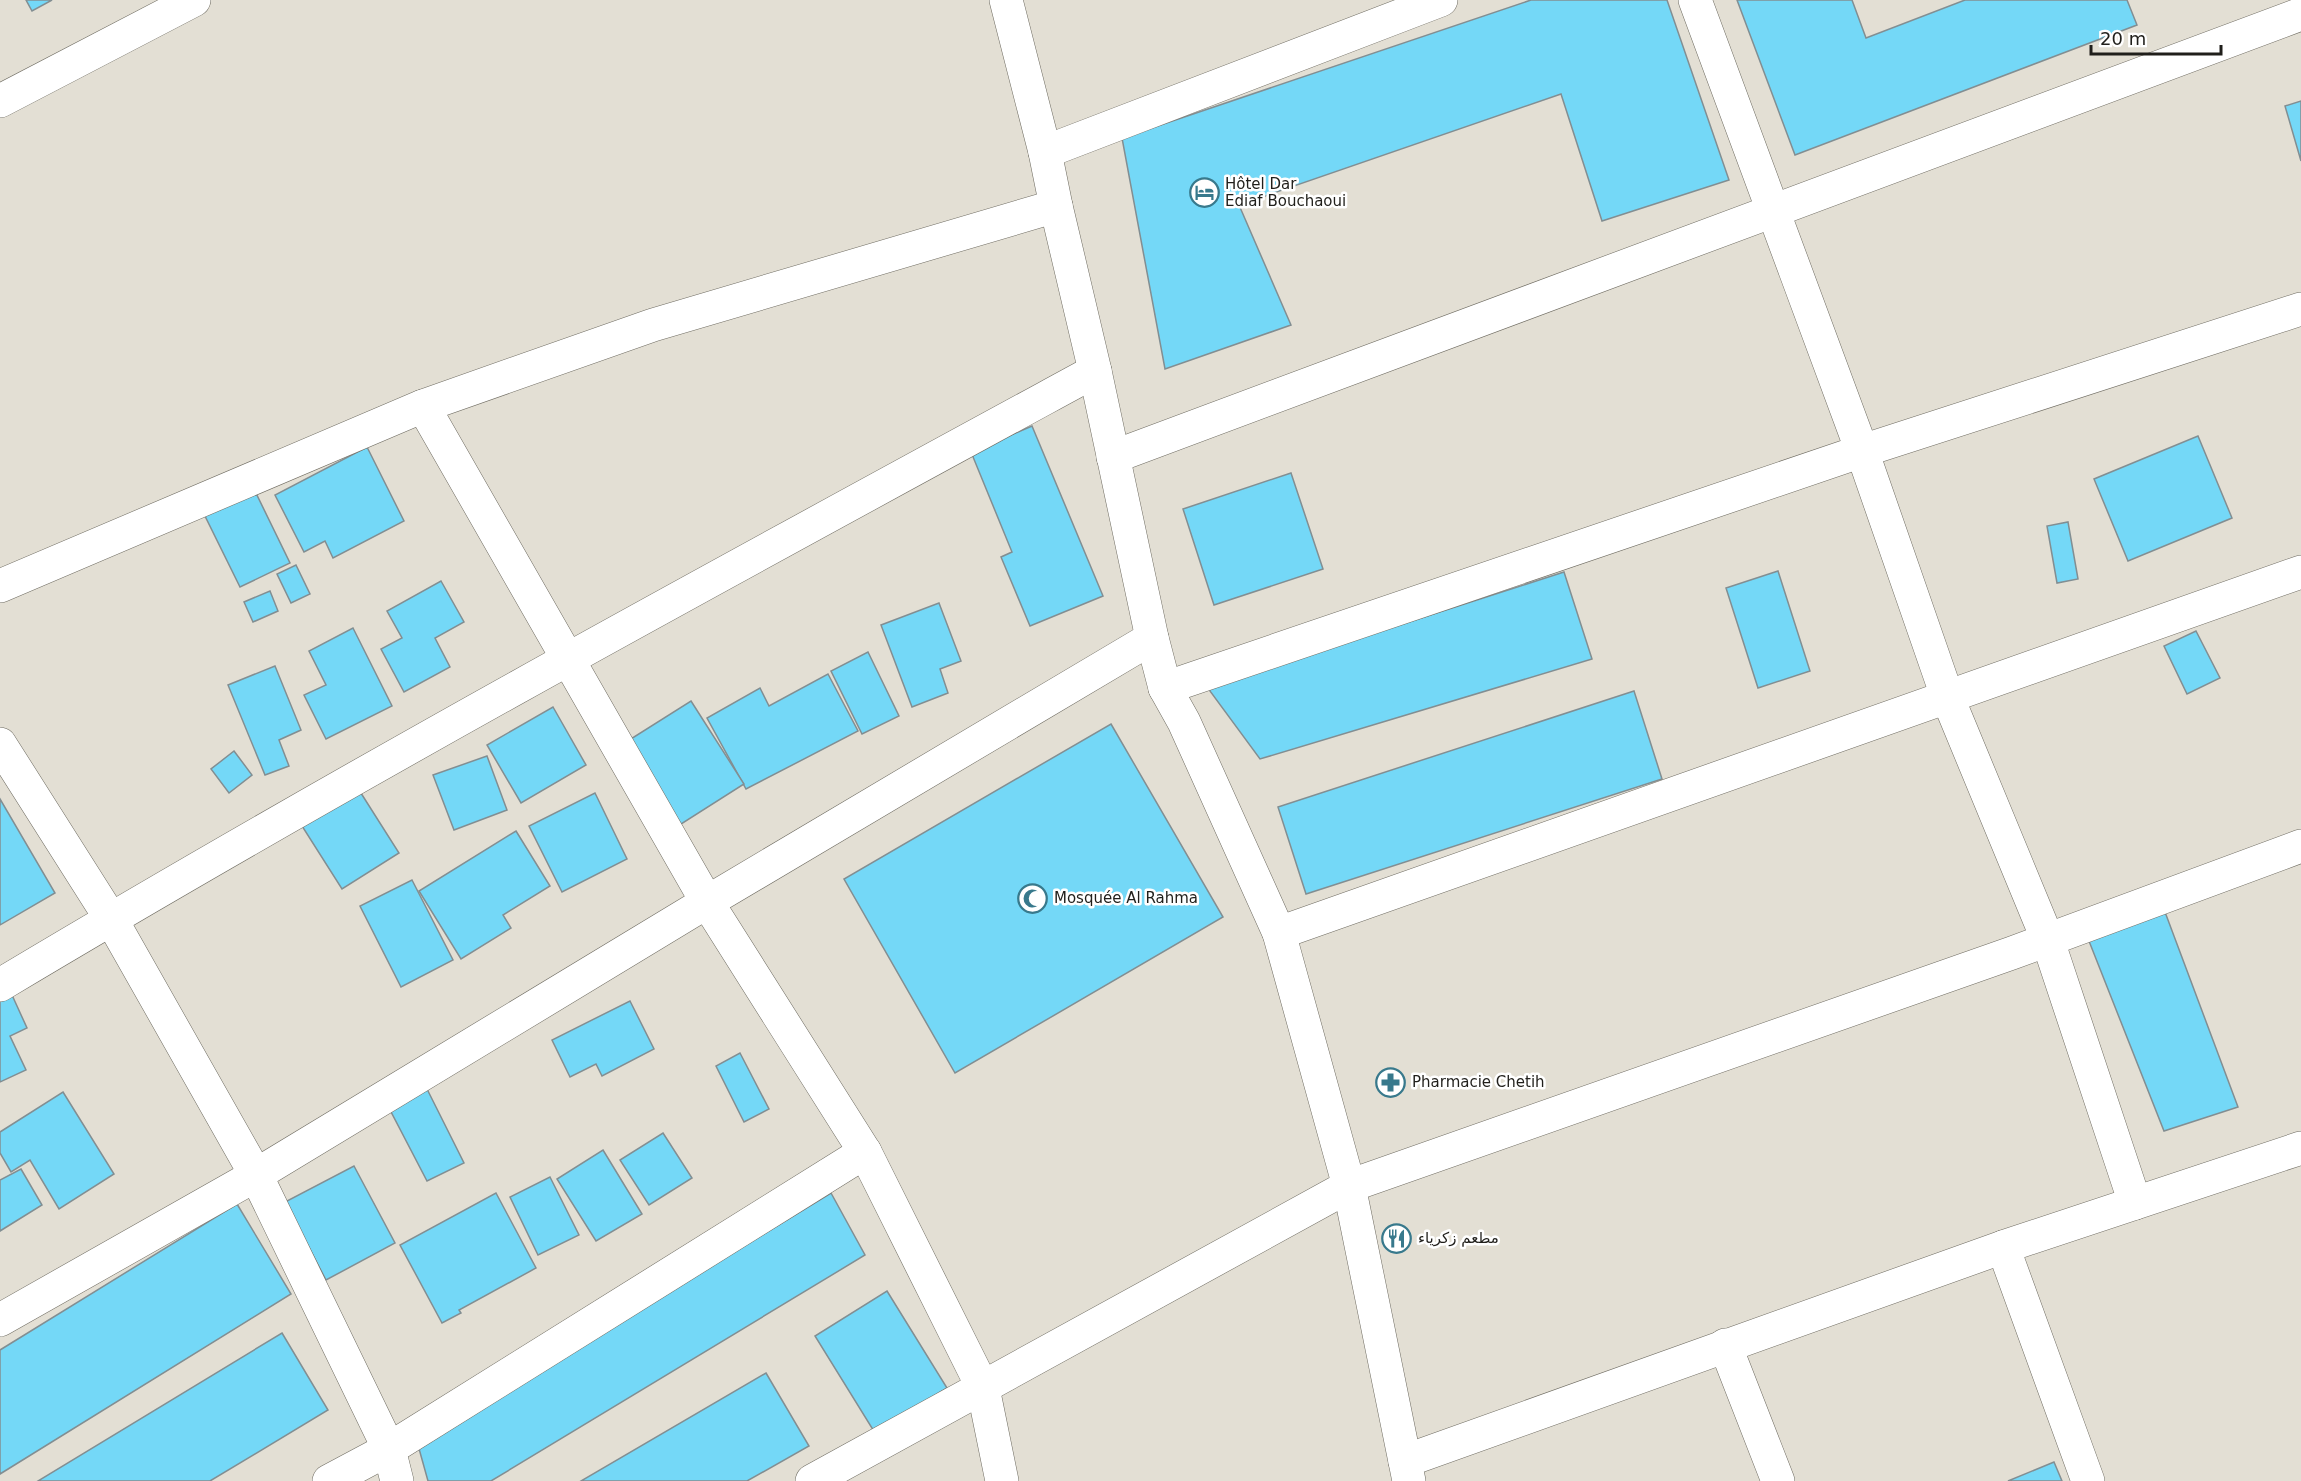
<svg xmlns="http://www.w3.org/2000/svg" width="2301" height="1481" viewBox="0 0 2301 1481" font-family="'DejaVu Sans',Cairo,sans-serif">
	<rect width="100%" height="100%" fill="#e3dfd4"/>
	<g fill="#74d8f7" stroke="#828e92" stroke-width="1.5">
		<path d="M26,0H52L32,11Z"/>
		<path d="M1531,0H1667L1729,180L1602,221L1561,94L1239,205L1291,325L1165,369L1122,138Z"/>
		<path d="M1737,0H1852L1866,38L1965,0H2127L2137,25L1795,155Z"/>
		<path d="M2301,101V161L2285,106Z"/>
		<path d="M1032,426L1103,596L1030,626L1001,557L1012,552L971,452Z"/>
		<path d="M2198,436L2232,518L2128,561L2094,479Z"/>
		<path d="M367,447L404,521L333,558L325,541L304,552L275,495Z"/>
		<path d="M1291,473L1323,569L1214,605L1183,509Z"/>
		<path d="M254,489L290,563L240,587L204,514Z"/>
		<path d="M2068,522L2078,579L2057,583L2047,526Z"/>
		<path d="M296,565L310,594L291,603L277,574Z"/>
		<path d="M1778,571L1810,671L1758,688L1726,588Z"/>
		<path d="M1564,572L1592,659L1260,759L1207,687Z"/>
		<path d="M441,581L464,622L435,638L450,667L404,692L381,649L402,638L387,611Z"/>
		<path d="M270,591L278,611L253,622L244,602Z"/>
		<path d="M939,603L961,661L940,669L948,693L912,707L881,625Z"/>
		<path d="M353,628L392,706L326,739L304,695L326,685L309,651Z"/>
		<path d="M2196,631L2220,678L2187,694L2164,646Z"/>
		<path d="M868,652L899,716L862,734L831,671Z"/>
		<path d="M275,666L301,730L279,740L289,766L265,775L228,685Z"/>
		<path d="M828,674L858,731L746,789L707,718L760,688L769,706Z"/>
		<path d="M1634,691L1662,779L1306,894L1278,807Z"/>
		<path d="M691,701L744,784L678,826L626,742Z"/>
		<path d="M553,707L586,765L521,803L487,745Z"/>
		<path d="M1111,724L1223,917L955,1073L844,879Z"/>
		<path d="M234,751L252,775L229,793L211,769Z"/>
		<path d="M487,756L507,810L454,830L433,775Z"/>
		<path d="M359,790L399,853L342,889L302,826Z"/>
		<path d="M595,793L627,859L562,892L529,826Z"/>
		<path d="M0,799L55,893L0,925Z"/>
		<path d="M516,831L550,886L503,915L511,928L461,959L419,891Z"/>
		<path d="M412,880L453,960L401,987L360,906Z"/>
		<path d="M2165,912L2238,1107L2164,1131L2087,936Z"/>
		<path d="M12,995L27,1028L10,1036L26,1070L0,1082V1001Z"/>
		<path d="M630,1001L654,1049L602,1076L596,1064L570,1077L552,1040Z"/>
		<path d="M740,1053L769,1109L744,1122L716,1066Z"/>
		<path d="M426,1087L464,1163L427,1181L388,1106Z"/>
		<path d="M63,1092L114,1174L59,1209L30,1160L11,1172L0,1153V1132Z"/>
		<path d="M663,1133L692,1178L649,1205L620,1160Z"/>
		<path d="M603,1150L642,1214L596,1241L557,1179Z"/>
		<path d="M354,1166L395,1243L326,1280L285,1202Z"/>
		<path d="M21,1169L42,1205L0,1231V1180Z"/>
		<path d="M550,1177L579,1235L538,1255L510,1197Z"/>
		<path d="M496,1193L536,1268L459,1310L461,1313L442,1323L400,1245Z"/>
		<path d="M831,1193L865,1255L491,1481H428L418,1445Z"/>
		<path d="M237,1204L291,1294L0,1474V1350Z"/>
		<path d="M887,1291L947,1388L875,1433L815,1336Z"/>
		<path d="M282,1333L328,1410L210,1481H38Z"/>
		<path d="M766,1373L809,1446L747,1481H581Z"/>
		<path d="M2054,1462L2062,1481H2008Z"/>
	</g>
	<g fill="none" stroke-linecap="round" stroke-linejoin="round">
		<defs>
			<g id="minor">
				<path d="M1006,0L1045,152"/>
				<path d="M1695,0L1862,451L1947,696L2047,938L2135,1203"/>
				<path d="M0,101L194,0"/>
				<path d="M423,406L707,902L865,1152L983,1388L1002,1481"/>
				<path d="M1113,457L2301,14"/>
				<path d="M0,586L423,406L653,325L1056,206"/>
				<path d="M1165,688L1862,451L2301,309"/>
				<path d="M0,744L111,919L256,1175L389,1449L397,1481"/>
				<path d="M1279,933L2301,572"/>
				<path d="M0,985C359,770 727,571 1095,371"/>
				<path d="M2003,1247L2088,1481"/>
				<path d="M0,1320L256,1175L707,902L1152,638"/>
				<path d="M1725,1345L1778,1481"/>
				<path d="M1405,1461L2003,1247L2301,1148"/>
				<path d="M329,1481L389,1449L865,1152"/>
				<path d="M812,1481L1349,1186L2012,953L2301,846"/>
				<path d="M1409,1481L1349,1186L1279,933L1184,722L1165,688L1152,638L1095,371L1056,206L1045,152L1441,0"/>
			</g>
		</defs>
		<use href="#minor" stroke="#6f6c62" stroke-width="34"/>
		<use href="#minor" stroke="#fff" stroke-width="33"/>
	</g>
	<defs>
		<symbol id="hotel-ring" viewBox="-11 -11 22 22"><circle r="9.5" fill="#fff" stroke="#38798c" stroke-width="1.5"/><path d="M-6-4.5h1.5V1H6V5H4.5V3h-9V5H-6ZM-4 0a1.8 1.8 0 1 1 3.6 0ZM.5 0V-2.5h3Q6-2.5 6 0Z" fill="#38798c"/></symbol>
		<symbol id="mosque-ring" viewBox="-11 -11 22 22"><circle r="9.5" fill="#fff" stroke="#38798c" stroke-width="1.5"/><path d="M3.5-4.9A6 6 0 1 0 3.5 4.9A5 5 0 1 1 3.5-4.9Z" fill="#38798c"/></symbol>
		<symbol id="pharmacy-ring" viewBox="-11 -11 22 22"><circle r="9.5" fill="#fff" stroke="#38798c" stroke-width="1.5"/><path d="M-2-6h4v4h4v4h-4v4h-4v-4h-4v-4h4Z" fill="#38798c"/></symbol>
		<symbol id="restaurant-ring" viewBox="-11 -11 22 22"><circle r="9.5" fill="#fff" stroke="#38798c" stroke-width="1.5"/><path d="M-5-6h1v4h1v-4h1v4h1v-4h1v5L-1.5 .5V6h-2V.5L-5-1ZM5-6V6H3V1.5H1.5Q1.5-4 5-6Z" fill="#38798c"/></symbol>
	</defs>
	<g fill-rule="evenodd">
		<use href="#hotel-ring" x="1188" y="176" width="33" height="33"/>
		<use href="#mosque-ring" x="1016" y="882" width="33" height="33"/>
		<use href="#pharmacy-ring" x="1374" y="1066" width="33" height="33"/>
		<use href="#restaurant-ring" x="1380" y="1222" width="33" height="33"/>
	</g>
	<g text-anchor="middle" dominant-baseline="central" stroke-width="5" stroke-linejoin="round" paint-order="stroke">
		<g font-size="15" fill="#201f1b" stroke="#fff" text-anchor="start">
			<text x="1225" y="184">Hôtel Dar<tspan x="1225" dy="17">Ediaf Bouchaoui</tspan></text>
			<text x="1054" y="898">Mosquée Al Rahma</text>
			<text x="1412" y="1082">Pharmacie Chetih</text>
			<text x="1418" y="1238">مطعم زكرياء</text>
		</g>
	</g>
	<path d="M2091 45v9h130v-9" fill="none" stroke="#201f1b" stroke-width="3"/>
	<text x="2100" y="45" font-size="18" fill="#201f1b" stroke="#ffffff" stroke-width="4.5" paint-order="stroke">20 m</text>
</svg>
